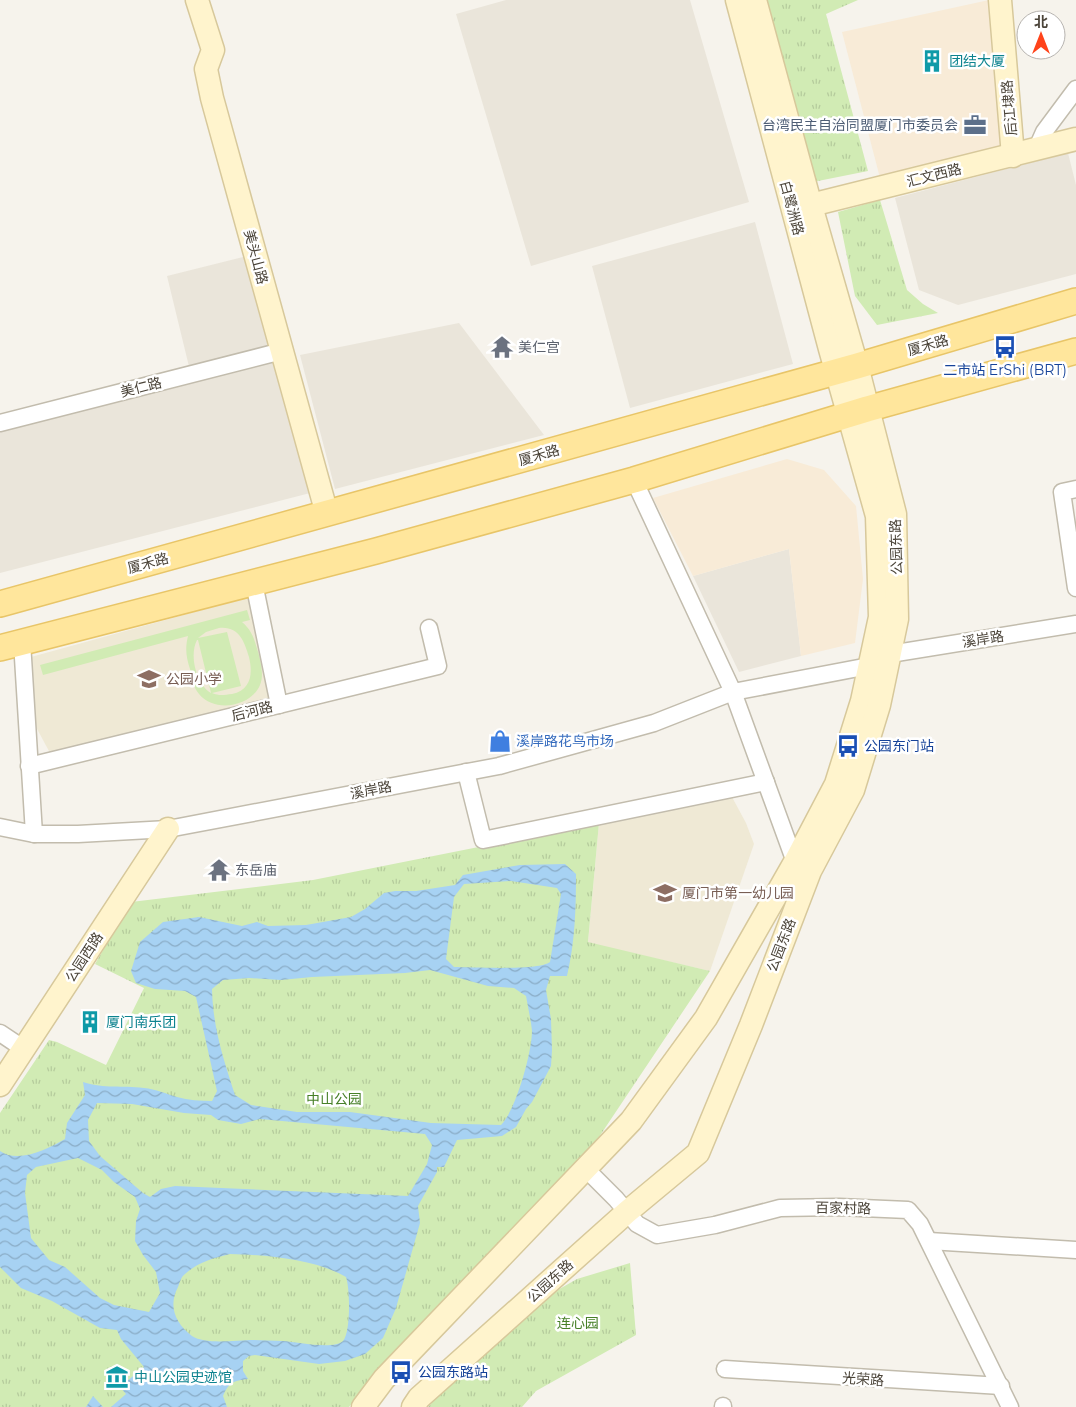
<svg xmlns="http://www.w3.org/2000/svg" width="1076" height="1407" viewBox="0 0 1076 1407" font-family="Montserrat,'Noto Sans SC',sans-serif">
	<defs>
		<pattern id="park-tufts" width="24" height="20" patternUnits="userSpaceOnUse" patternTransform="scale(1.25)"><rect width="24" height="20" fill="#d1ebb4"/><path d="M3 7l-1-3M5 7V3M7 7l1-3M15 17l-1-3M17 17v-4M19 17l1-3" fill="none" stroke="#b5cb9c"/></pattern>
		<pattern id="water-waves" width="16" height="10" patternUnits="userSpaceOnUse" patternTransform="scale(1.25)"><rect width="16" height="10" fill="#a7d2f3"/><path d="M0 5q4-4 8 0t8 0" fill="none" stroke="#8aacc6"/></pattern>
	</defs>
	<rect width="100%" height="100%" fill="#f6f3ec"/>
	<g fill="#eae5da">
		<path d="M506,0H690L749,202L531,266L456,14Z"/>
		<path d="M1068,153L1076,185V274L958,305L919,290L895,198Z"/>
		<path d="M755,222L793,364L630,408L592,266Z"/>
		<path d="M255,254L314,492L0,573V432L193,383L167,276Z"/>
		<path d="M459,323L544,435L335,489L300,355Z"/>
		<path d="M789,549L801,656L739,672L693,576Z"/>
	</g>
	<g fill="#f8ebd7">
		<path d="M989,0L1005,149L880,178L842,32Z"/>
		<path d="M787,459L824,470L856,506L863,579L855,643L801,656L789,549L693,576L653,498Z"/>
	</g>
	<g fill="#efe9d5">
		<path d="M249,597L269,701L50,753L36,727L31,657Z"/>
		<path d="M732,797L746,823L754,844L710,971L588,943L599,823Z"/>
	</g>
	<g fill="url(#park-tufts)">
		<path d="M764,0H858L826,14L868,171L813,182Z"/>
		<path d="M880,200L907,290L923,304L938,313L877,325L855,296L838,212Z"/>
		<path d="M599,823L588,942L710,971L597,1140L383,1366L349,1407H0V1113L49,1040L57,1042L106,1065L144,988L95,964L131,902L313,880Z"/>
		<path d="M630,1263L636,1335L536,1391L522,1407H428L512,1316L577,1279Z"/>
	</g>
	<path fill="#d1ebb4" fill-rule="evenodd" d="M247,610L250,620L242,622C253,631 255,642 259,655C261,665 264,675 260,685C251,707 214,713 199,694C193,687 192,678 190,669C186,657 185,648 188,636L43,675L40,665ZM219,628C239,626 244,641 249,657C253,674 251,690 232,694C224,695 219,696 212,693L241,686L227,632L198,638L206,632ZM197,640H198L211,693C196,684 189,655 197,640Z"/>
	<g fill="url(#water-waves)" fill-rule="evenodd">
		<path d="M565,864L576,874C576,909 575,942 567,976H550L546,990L551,1019L552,1050L551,1066L541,1085L532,1102L526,1109L516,1127L502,1136L457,1140L444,1167H437V1172L418,1206L420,1223L396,1308L383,1338L365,1354L345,1361L319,1364L255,1355L249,1356L243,1361V1371L248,1379C233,1381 229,1382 223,1396L227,1407H111L126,1394L120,1387L144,1367L121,1339L117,1330L100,1328L52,1301L21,1288L0,1267V1151C18,1164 48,1149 65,1139L67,1123L85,1095L83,1082C106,1089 121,1085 144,1088C156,1089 166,1094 177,1097C188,1100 201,1101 212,1101L217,1091L196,997L185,991L155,989L136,983L131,971L140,942L163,922L199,917L242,926L257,922L268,926L306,925L351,917L365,909L384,893L395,891H416L455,885L463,875L520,865ZM511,881L557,888L561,894L550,962C538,971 472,967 454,967L446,959L454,897L464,884ZM430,970L488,986L514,988L526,996C528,1008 531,1020 532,1031C532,1052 516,1110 501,1125L431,1123L350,1112H297L251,1105L235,1095C223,1058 213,1028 212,989L223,980L249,978L281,980L312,977L405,973ZM97,1103L132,1104L184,1113L211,1115L218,1120L241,1124L260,1119L425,1134L432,1145L427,1164L408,1196L175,1186L161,1189L150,1197L143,1193L100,1156L89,1141L88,1120ZM78,1158L102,1170L114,1182L135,1197L140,1209L136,1221L135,1241L143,1255L156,1272L160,1293L149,1312L114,1305L100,1298L65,1267L49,1260L31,1238L25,1193L27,1175L36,1167ZM230,1254C266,1255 315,1259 346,1277C350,1288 351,1332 343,1341C334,1350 296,1342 283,1341C273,1341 263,1340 253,1340C236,1340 206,1345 192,1336C175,1323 168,1306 178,1287C180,1282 181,1277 185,1274C198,1262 214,1258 230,1254Z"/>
		<path d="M93,1396L103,1407H86Z"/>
	</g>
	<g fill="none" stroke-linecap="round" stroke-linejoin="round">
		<defs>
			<g id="street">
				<path d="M1036,150L1044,132L1076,89"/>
				<path d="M0,423L282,351"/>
				<path d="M634,480L733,692L795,862"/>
				<path d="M1076,489L1062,492L1076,588"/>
				<path d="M254,583L279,705"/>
				<path d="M22,642L34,834"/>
				<path d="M890,654L1076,624"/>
				<path d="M29,766L438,666L429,628"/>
				<path d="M466,772L483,840L766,782"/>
				<path d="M0,827L34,834H78L168,829L499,766L654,723L733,692L869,666"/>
				<path d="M0,1033L24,1049"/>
				<path d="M585,1168L616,1199L637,1224L657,1235L715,1225L780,1208L839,1207L908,1210L920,1224L1010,1407"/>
				<path d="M929,1241L1076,1250"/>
				<path d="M725,1369L1001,1386"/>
				<path d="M723,1407V1406"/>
			</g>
			<g id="secondary">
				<path d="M197,0L213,50L206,69L212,98L327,514"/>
				<path d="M1000,0L1013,156"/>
				<path d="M795,209L1076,139"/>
				<path d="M0,1085L168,829"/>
				<path d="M363,1407L384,1379L631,1121L706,1018L795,862L836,784L862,701L880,617L877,516L830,349L737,0"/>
				<path d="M413,1407L419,1398L627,1212L698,1153L751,1025L810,871L853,790L879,705L897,619L895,514L857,366L811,206L755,0"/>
			</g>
			<g id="primary">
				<path d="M0,604L857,366L1076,301"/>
				<path d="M0,648L376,551L634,480L867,409L1076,351"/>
			</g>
		</defs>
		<use href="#street" stroke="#c2bcad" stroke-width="19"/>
		<use href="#secondary" stroke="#d7c89b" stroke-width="25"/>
		<use href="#primary" stroke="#e8c568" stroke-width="28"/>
		<use href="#street" stroke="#fff" stroke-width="16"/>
		<use href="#secondary" stroke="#fff4cd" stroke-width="22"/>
		<use href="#primary" stroke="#ffe69c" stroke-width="25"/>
	</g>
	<defs>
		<symbol id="building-bare" viewBox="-9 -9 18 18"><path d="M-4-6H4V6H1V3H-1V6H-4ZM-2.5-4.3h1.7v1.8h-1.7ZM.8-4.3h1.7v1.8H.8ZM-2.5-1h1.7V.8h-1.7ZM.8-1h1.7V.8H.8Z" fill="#0f9aa8" stroke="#fff" stroke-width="2.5" paint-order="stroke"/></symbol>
		<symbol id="office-bare" viewBox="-9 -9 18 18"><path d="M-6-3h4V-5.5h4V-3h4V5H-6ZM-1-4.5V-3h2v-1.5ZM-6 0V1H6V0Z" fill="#5c6f8a" stroke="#fff" stroke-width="2.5" paint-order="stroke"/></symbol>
		<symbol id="temple-bare" viewBox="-9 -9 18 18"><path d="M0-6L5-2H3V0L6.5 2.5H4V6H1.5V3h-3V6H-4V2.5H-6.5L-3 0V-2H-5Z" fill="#6b7280" stroke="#fff" stroke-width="2.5" paint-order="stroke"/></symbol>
		<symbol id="bus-bare" viewBox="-9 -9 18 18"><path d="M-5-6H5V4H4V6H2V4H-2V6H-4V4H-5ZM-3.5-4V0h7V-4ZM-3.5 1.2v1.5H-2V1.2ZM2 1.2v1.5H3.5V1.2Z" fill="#1a4fb4" stroke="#fff" stroke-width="2.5" paint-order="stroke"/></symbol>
		<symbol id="school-bare" viewBox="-9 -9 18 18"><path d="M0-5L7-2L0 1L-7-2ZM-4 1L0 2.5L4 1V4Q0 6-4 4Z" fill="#8d6e63" stroke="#fff" stroke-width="2.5" paint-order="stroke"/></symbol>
		<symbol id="shop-bare" viewBox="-9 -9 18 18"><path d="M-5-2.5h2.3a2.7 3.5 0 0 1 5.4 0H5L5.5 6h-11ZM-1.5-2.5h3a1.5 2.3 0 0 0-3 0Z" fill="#3f7fe0" stroke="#fff" stroke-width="2.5" paint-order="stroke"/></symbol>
		<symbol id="museum-bare" viewBox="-9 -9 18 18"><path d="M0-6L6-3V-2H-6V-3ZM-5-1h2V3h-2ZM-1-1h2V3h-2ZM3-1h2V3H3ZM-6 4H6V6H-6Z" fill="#0f9aa8" stroke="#fff" stroke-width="2.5" paint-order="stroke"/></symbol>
	</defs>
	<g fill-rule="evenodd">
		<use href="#building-bare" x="916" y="45" width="32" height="32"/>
		<use href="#office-bare" x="959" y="109" width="32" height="32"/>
		<use href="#temple-bare" x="486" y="331" width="32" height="32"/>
		<use href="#bus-bare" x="989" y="331" width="32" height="32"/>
		<use href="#school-bare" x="133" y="663" width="32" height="32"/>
		<use href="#shop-bare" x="484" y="725" width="32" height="32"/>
		<use href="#bus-bare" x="832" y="730" width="32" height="32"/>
		<use href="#temple-bare" x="203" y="854" width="32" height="32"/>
		<use href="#school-bare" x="649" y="877" width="32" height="32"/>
		<use href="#building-bare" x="74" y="1006" width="32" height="32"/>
		<use href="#bus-bare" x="385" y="1356" width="32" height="32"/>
		<use href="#museum-bare" x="101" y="1361" width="32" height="32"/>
	</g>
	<g text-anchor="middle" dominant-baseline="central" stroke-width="5" stroke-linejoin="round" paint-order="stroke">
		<g font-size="14" fill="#0d838f" stroke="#fff" text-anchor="start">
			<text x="949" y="61">团结大厦</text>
			<text x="106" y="1022">厦门南乐团</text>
			<text x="134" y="1377">中山公园史迹馆</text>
		</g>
		<g font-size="14" fill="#4b4439" stroke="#fff">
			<text transform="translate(1009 108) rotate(-95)">后江埭路</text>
			<text transform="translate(934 175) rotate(-14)">汇文西路</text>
			<text transform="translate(792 208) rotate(75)">白鹭洲路</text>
			<text transform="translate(256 257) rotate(75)">美头山路</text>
			<text transform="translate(928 345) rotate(-16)">厦禾路</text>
			<text transform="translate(141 387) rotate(-14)">美仁路</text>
			<text transform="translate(539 455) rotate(-16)">厦禾路</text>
			<text transform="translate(896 547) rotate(-92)">公园东路</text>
			<text transform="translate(148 563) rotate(-15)">厦禾路</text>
			<text transform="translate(983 639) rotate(-9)">溪岸路</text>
			<text transform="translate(252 711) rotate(-14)">后河路</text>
			<text transform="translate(371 790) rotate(-11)">溪岸路</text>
			<text transform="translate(781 945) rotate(-69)">公园东路</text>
			<text transform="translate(84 957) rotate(-57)">公园西路</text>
			<text transform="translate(843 1208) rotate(1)">百家村路</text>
			<text transform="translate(550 1281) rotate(-42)">公园东路</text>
			<text transform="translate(863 1379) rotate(4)">光荣路</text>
		</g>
		<g font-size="14" fill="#4e5e75" stroke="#fff" text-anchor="end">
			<text x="958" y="125">台湾民主自治同盟厦门市委员会</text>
		</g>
		<g font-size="14" fill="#5b616d" stroke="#fff" text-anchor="start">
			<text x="518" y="347">美仁宫</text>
			<text x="235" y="870">东岳庙</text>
		</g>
		<g font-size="14" fill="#164399" stroke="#fff" text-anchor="start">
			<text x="1005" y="370" text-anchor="middle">二市站 ErShi (BRT)</text>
			<text x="864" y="746">公园东门站</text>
			<text x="418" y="1372">公园东路站</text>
		</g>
		<g font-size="14" fill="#785e54" stroke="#fff" text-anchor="start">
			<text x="166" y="679">公园小学</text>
			<text x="682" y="893">厦门市第一幼儿园</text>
		</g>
		<g font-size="14" fill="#366cbe" stroke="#fff" text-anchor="start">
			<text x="516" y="741">溪岸路花鸟市场</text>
		</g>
		<g font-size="14" fill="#478028" stroke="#fff">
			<text x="334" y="1099">中山公园</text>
			<text x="578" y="1323">连心园</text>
		</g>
	</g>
	<g transform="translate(1041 35)"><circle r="24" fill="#ffffff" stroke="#b7b4b0"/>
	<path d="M0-4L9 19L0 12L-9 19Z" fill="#ff431a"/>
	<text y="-8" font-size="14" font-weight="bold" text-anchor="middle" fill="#4b4439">北</text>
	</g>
</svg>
